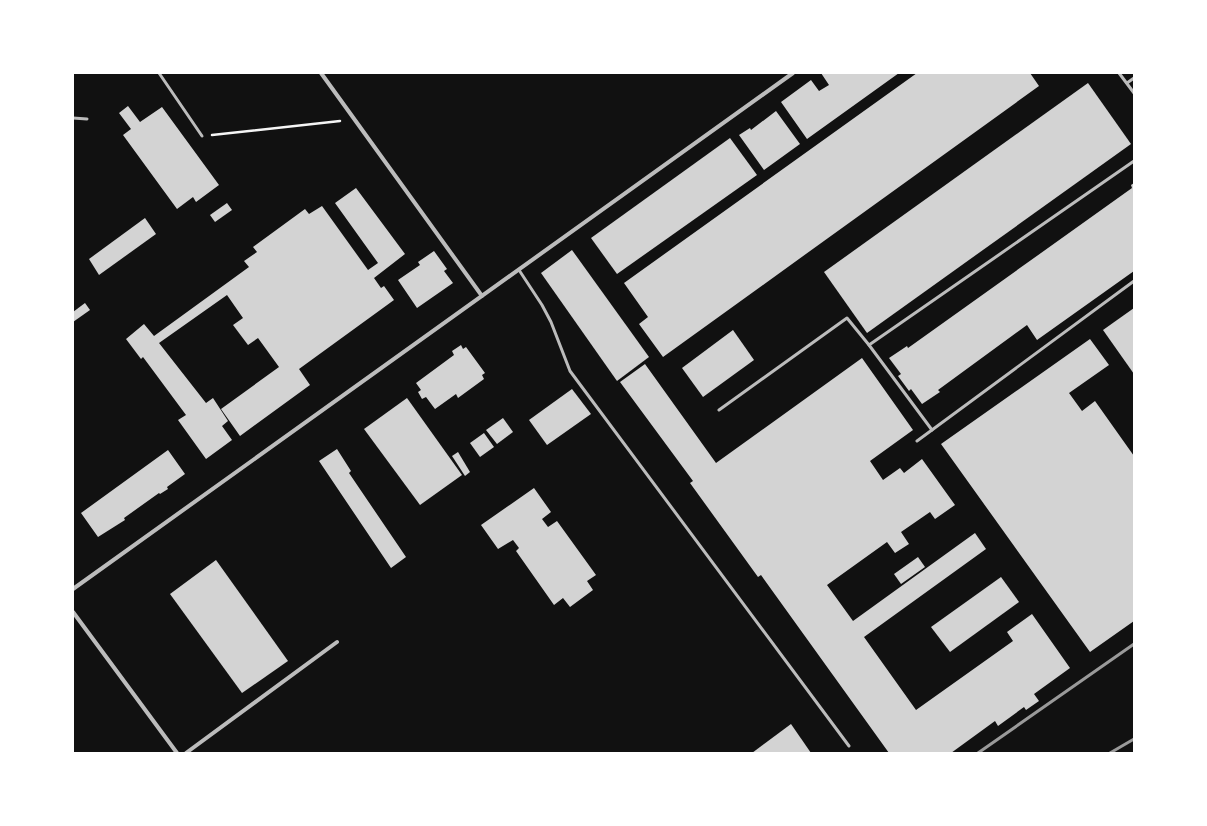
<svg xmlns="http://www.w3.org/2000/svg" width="1207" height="826" viewBox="0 0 1207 826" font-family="Cabin,sans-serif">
	<rect width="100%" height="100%" fill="#111"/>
	<g fill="#d3d3d3">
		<path d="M821,73H899L807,139L781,102L811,80L819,91L829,85Z"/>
		<path d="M917,73H1030L1039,86L663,357L639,324L648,317L624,283Z"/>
		<path d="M1088,83L1131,144L867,333L824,272Z"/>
		<path d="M128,106L140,122L162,107L219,185L196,202L193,197L177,209L123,135L131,129L119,113Z"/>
		<path d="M776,111L800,144L764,170L739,135L750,128L751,130Z"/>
		<path d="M730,138L757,175L617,274L591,238Z"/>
		<path d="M1134,183V271L1037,340L1027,325L938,390L940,392L922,404L911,389L909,391L898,376L901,374L889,358L907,346L908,348L1132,188L1131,185Z"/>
		<path d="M356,188L405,254L374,278L381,288L384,286L394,300L299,369L310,385L240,436L221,409L279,367L258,338L248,345L233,325L243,318L227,295L159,343L206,403L213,398L228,421L222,426L232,440L206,459L178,420L186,415L143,357L141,359L126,339L144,324L154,336L249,267L244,261L257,252L253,247L305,209L309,214L322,206L368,270L378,263L335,203Z"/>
		<path d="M227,203L232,210L215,222L210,215Z"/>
		<path d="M145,218L156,234L99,275L89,259Z"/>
		<path d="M572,250L649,357L617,381L541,273Z"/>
		<path d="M434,251L447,269L444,271L453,283L417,308L398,280L420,265L418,262Z"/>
		<path d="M85,303L90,310L73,322V312Z"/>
		<path d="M1134,308V374L1103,330Z"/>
		<path d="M733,330L754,360L703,397L682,368Z"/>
		<path d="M1090,339L1109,365L1069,393L1082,411L1095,401L1134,456V621L1090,652L941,444Z"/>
		<path d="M461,345L463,349L466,347L485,373L482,375L484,379L458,398L456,394L435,409L426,397L422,399L418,392L421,390L416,383L454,355L452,351Z"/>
		<path d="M862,358L913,430L870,461L883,480L900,468L904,473L922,459L955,505L935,519L930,512L901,532L909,544L895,553L887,542L827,585L853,621L975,533L986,549L864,637L916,710L1013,641L1007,632L1032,614L1070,668L1034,694L1039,701L1026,710L1024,707L998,726L995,721L951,753H889L761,575L758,577L690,483L693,481L620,382L645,364L716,463Z"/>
		<path d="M572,389L591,414L547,445L529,420Z"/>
		<path d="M407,398L462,475L420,505L364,429Z"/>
		<path d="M503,418L513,432L497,444L486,430Z"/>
		<path d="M484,433L494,447L480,457L470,443Z"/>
		<path d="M337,449L351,471L349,473L406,557L391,568L319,461Z"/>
		<path d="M168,450L185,474L167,487L168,489L160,494L159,493L124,518L125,520L98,537L81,513Z"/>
		<path d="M458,452L470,472L465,476L452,456Z"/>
		<path d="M534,488L551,512L542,519L548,527L557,521L596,575L587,581L593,590L570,607L563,598L554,605L516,551L519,548L513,540L498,549L481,525Z"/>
		<path d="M918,557L925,567L901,584L894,574Z"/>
		<path d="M216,560L288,661L242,693L170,594Z"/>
		<path d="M1001,577L1019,602L950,652L931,627Z"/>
		<path d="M791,724L811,753H752Z"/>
	</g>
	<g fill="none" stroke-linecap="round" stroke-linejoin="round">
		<path stroke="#f5f5f5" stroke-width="2.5" d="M212,135L340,121"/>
		<g stroke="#bcbcbc" stroke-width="3">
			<path d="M159,73L202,136"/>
			<path d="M1119,73L1134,93"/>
			<path d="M1127,83L1134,78"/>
			<path d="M73,118L87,119"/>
			<path d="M519,270L542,305L551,322L570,371L849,746"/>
			<path d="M869,345L932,430"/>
			<path d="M719,410L847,318L869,345L1134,161"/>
			<path d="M917,441L1134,281"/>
		</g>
		<g stroke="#bcbcbc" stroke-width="4">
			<path d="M321,73L482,296"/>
			<path d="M73,589L793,73"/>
			<path d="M73,612L177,753"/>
			<path d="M186,753L337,642"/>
		</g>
		<g stroke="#9a9a9a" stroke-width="3">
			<path d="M978,753L1134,644"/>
			<path d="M1110,753L1134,739"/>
		</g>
	</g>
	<rect width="1207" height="826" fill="none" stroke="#ffffff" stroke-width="148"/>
</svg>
